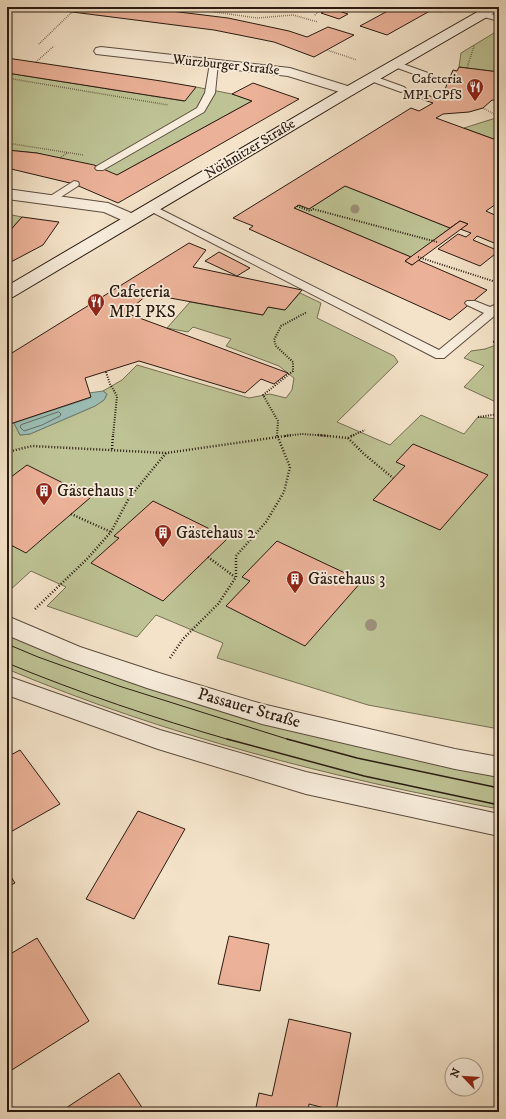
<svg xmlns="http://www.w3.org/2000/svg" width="506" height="1119" viewBox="0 0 506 1119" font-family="'IM FELL DW Pica',serif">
	<rect width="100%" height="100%" fill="#f4e3c9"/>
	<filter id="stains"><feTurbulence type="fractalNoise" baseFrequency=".005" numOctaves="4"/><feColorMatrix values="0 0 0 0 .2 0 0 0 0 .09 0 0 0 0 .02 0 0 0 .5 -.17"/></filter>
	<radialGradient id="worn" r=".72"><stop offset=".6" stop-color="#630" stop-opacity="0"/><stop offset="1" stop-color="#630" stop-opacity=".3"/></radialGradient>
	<g fill="#bec395" stroke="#746e53">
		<path d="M494,33L499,35V72L459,67L461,53Z"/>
		<path d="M7,73L184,101L196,87L232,94L252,101L117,175L37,153L7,150Z"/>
		<path d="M499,117V141L464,128Z"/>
		<path d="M345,186L450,228L411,257L294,208L299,205L309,209Z"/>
		<path d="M7,214L22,217L7,234Z"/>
		<path d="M300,293L321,303L317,318L394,356L398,362L337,422L390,445L421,415L464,434L478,417L499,419V729L368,705L217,658L223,643L156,615L137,637L47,606L66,587L31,571L10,590L7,589V425L14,423L20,435L30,434L95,406L104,400L107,394L103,391L122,380L137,365L249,398L270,394L286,398L292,390L294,378L279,366L226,346L231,339L193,327L188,332L167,328L190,302L263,315L268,307L285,310Z"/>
		<path d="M499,344V403H498L464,387L484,366L464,358L471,351L485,349Z"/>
		<path d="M7,634L499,774V809C332,778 164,735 7,669Z"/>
	</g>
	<path fill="#9cbeb5" stroke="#6e7c73" d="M103,391L107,394L104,400L95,406L30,434L20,435L14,423L90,398L89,393Z"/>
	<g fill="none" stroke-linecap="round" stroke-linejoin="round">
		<path stroke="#626c63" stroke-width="1" d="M59,412L61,414L60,416L42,425L24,431L20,427L21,425Z"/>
	</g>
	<g fill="#ecb299" stroke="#291a11">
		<path d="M33,7H138L228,18L289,31L307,37L328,27L354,35L314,57L274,42L214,30Z"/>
		<path d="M395,7H437L387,35L360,26Z"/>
		<path d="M330,8L348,14L339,19L321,13Z"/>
		<path d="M7,58L161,81L196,87L185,101L7,73Z"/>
		<path d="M459,67L499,72V101L492,100L483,108L469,112L443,114L436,118L499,141V202L486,211L499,217V245L477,236L473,240L499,251L480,266L438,249L458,234L466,237L471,233L460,229L468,224L460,221L450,228L345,186L309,209L299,205L294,208L411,257L405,261L412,265L418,260L487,290L450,320L249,229L253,226L233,218L411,108L419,111L433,103L421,99L427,95L439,99L446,94H443L453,70L457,71Z"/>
		<path d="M253,83L299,99L118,203L74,184L7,168V150L37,153L94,165L117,175L252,101L232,94Z"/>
		<path d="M22,217L59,222L43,245L7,264V234Z"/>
		<path d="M460,221L468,224L412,265L405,261Z"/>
		<path d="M189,243L206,250L193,267L302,290L285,310L268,307L263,315L148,294L126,313L288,373L274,384L261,379L245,393L139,361L85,378L91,397L7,425V356Z"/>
		<path d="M219,252L250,268L237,276L205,261Z"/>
		<path d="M413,444L488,475L440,530L373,500L405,466L396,462Z"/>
		<path d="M27,465L91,497L26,553L7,543V480Z"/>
		<path d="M153,501L228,538L163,601L91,563L119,538L114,536Z"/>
		<path d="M277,541L362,581L305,646L226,606L250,581L242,577Z"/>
		<path d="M20,750L60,804L7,834V757Z"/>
		<path d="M138,811L185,829L134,919L86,899Z"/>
		<path d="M7,871L15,883L7,887Z"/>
		<path d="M229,936L269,944L260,991L218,984Z"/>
		<path d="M37,938L89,1021L7,1073V956Z"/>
		<path d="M289,1019L351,1033L336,1111L309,1104L308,1112H255L259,1093L272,1096Z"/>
		<path d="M119,1073L145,1112H60Z"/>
	</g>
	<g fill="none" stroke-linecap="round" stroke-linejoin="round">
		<defs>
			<g id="lane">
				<path d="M480,12H483L499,16V21L480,16L479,14Z"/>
				<path d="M214,60L218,63L215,93L204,112L103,170H97L95,168L97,166L197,108L205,93L210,63Z"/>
				<path d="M395,61L428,73L429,75L425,78L392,66L391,64Z"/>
				<path d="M371,75L404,87L406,89L401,92L368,80L367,78Z"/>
				<path d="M74,181L78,182L79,184L78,186L53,202H45L44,200Z"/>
				<path d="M152,205L439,350L484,313L467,305L465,303L467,301H475L490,307L499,303V312L444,358H436L148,210L147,208L148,206Z"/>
			</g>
			<g id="street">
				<path d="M101,47L290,68L354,88L356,91L354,94L349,95L288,76L96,54L94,51L96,48Z"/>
				<path d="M7,189L108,203L138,216L140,219L138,222L132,224L126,222L104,212L7,199Z"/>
				<path d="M7,616L80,647L159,673L262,704L455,749L499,757V777L455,769L262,724L147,688L64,659L7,635Z"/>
				<path d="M7,676L160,730L306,772L499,814V836L306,794L158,749L7,695Z"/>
			</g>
			<path id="secondary" d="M486,7H499V10L354,94L13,297L7,298V286L344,88Z"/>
		</defs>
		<use href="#lane" stroke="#5c4c3f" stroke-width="2"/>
		<use href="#street" stroke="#5c4c3f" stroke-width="2"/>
		<use href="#secondary" stroke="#291a11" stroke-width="2"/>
		<g stroke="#291a11" stroke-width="1.5" stroke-dasharray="0.5 1.5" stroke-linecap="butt">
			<path d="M180,7L257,18L293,15L318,22"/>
			<path d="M433,9L442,12"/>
			<path d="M315,15L323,7"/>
			<path d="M39,44L72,12"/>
			<path d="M327,50L357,60"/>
			<path d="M36,62L54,46"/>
			<path d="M467,68L474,46"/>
			<path d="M7,78L168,105"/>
			<path d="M483,108L499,117"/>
			<path d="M7,143L83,155"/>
			<path d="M60,158L67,153"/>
		</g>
		<g stroke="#291a11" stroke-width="2" stroke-dasharray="1 1.5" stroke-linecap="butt">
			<path d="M297,206L310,211L313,209L437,242"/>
			<path d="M497,256H499"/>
			<path d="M418,257L499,283"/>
			<path d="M493,342L499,340"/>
			<path d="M106,372L110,384L117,396L113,436"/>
			<path d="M478,417L499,414"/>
			<path d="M277,436L278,421L263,395L293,371V362L276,346L274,340L281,326L307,312"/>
			<path d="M285,436L302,434L330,436"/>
			<path d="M351,436L365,430"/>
		</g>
		<g stroke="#291a11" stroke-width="2.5" stroke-dasharray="1 2" stroke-linecap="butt">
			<path d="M318,435L348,438L354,435"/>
			<path d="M348,438L364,454L393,478"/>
			<path d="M112,449L113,435"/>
			<path d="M7,452L32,446L166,453L292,435"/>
			<path d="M71,514L111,532"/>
			<path d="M208,557L235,577"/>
			<path d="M35,609L88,558L111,532L129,498L166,453"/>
			<path d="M170,658L183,639L218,604L236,577V556L266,522L284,492L290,467L277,435"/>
		</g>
		<use href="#lane" fill="#f8eddc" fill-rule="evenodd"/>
		<use href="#street" fill="#f8eddc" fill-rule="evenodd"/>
		<use href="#secondary" fill="#f8eddc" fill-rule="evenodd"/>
		<g stroke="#291a11" stroke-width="1">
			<path d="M7,644L38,657L119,686L290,740"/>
			<path d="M7,663C80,693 154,718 230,740"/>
		</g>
		<g stroke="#291a11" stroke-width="1.5">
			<path d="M227,739L364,776L499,805"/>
			<path d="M287,739L357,758L499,788"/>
		</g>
	</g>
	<g fill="#9d907a">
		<circle cx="355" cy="209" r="4.5"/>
		<circle cx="371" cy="625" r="6"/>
	</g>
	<defs>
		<symbol id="restaurant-pin" viewBox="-11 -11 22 30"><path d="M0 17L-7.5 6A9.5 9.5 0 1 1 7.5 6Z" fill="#8f2418" stroke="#f8eddc"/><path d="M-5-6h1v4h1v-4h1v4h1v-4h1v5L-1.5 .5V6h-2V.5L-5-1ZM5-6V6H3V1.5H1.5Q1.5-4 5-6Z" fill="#fff"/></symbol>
		<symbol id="building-pin" viewBox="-11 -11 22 30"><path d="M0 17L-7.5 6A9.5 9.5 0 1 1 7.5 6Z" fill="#8f2418" stroke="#f8eddc"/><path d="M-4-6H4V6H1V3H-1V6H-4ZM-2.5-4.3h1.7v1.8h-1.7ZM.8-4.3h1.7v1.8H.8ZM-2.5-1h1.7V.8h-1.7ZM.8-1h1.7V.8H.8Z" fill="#fff"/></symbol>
	</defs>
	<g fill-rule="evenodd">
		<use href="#restaurant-pin" x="465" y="77" width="20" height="27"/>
		<use href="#restaurant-pin" x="86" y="292" width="20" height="27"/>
		<use href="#building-pin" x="34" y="481" width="20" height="27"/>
		<use href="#building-pin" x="153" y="523" width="20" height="27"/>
		<use href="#building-pin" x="285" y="569" width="20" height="27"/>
	</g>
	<g text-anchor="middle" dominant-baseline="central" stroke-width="3.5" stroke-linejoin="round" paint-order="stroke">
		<g font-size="14" fill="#291a11" stroke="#f8eddc">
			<text transform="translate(226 65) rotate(6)">Würzburger Straße</text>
			<text transform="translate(250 149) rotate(-31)">Nöthnitzer Straße</text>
		</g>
		<g font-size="14" fill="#291a11" stroke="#f8eddc" text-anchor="end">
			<text x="462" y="79">Cafeteria<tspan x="462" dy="16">MPI CPfS</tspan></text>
		</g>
		<g font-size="17" fill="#291a11" stroke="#f8eddc" text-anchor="start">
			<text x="109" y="292">Cafeteria<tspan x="109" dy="20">MPI PKS</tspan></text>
			<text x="57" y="491">Gästehaus 1</text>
			<text x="176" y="533">Gästehaus 2</text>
			<text x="308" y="579">Gästehaus 3</text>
		</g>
		<g font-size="17" fill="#291a11" stroke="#f8eddc">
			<text transform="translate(249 708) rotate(16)">Passauer Straße</text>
		</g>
	</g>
	<rect width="506" height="1119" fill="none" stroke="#f4e3c9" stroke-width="24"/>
	<rect x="8" y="8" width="490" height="1103" fill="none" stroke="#291a11" stroke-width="2"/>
	<rect x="12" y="12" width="482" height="1095" fill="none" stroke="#291a11"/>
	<g transform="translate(464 1077) rotate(295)"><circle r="19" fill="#f8eddc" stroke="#a5998b"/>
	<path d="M0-3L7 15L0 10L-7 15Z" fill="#8f2418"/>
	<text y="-6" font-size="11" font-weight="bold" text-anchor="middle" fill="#291a11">N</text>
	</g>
	<rect width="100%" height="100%" filter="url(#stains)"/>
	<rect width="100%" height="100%" fill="url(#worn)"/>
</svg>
